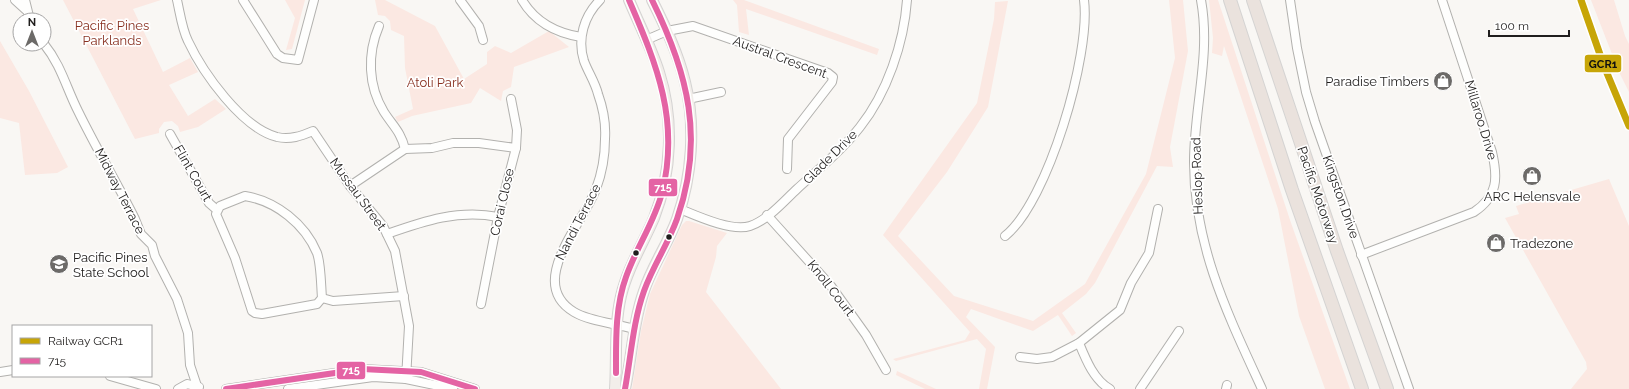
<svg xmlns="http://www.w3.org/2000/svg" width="1629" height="389" viewBox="0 0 1629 389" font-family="Raleway,sans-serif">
	<rect width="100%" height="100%" fill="#f9f7f4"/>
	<g fill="#fbe8e2">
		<path d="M63,0H161L133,9L163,72L190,58L198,72L169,85L188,116L215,99L226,109L198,127L180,132L178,126L172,121L164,122L159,129V133L135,139Z"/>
		<path d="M285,0H305L292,49L286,50L295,18Z"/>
		<path d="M375,0H385L435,26L464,79L487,64V52L495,46L511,53L549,31L569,47L514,67L511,87L503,91L501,101L480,88L471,103L412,116L398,122L395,117L413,109L405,68L404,36L391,30L390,21L385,16L378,15Z"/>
		<path d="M733,0H744L879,49L877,55L746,9L749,35L739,32L737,5Z"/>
		<path d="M1169,0H1183L1188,51L1170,147L1173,167L1157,166L1095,283L1086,294L1062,313L1076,333L1072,336L1058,315L1033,331L971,309L966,317L995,347L987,389H979L986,349L977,339L896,361L893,359L965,340L970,332L883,235L977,103L994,19L995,2L1008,1L988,107L947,172L898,236L954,296L1033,321L1085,284L1146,174L1175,58Z"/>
		<path d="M1209,0H1218L1290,220L1350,389H1325L1299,316L1278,209L1224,46L1222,56L1212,53L1213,38Z"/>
		<path d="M1591,0H1614L1625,36L1629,44V92L1619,72Z"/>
		<path d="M0,41L29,91L68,167L57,173L25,175L19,123L0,118Z"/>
		<path d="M1609,179L1629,226V389H1571L1587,369L1586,362L1505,218L1519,214L1516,206Z"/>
		<path d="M686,221H689L727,233L717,246L716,257L706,292L781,389H632L641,331L650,294L682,225Z"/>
		<path d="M897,371L936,389H925L896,375Z"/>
	</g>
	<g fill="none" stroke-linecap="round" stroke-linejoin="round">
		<defs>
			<g id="minor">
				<path d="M15,0L26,10"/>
				<path d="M25,0L30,20"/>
				<path d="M177,0C180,13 182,29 188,41C203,73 242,128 277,137C290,140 301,136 313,131L350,186L383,226L395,251L409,326L406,379"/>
				<path d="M243,0L277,54L283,58L298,60L314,0"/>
				<path d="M460,0L479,26L483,40"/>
				<path d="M522,0C535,22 556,33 581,37"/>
				<path d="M600,0C584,16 577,39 584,61C588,72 595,82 598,94C603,108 606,124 605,139C605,156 602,173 596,189C584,222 525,283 574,312C591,322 615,323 634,329"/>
				<path d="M1201,0C1211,55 1194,107 1194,162C1194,246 1228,315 1262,389"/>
				<path d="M1290,0L1297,48L1306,92L1315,122L1409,389"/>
				<path d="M379,26C367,54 368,86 384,112C393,126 401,132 405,149"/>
				<path d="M646,40L667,31L693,26L828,73L833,77L832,82L788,139L787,169"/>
				<path d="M44,44C61,65 66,87 78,111C96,148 117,183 135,219L141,234L152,245L155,256L177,299L188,333L190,365L197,386"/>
				<path d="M688,99L721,92"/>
				<path d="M170,134L209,203L217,210"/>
				<path d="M350,186L405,149L432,148L453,143H479L516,148"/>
				<path d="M245,196C276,201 305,224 317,253C321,264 321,286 322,298L317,304L262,314L255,313L252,311L235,258L216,214L220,206Z"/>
				<path d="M680,209C697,216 732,232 750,226C768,220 784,201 797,189C819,169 842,150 860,127C887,93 904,43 907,0"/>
				<path d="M767,215L831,286L866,335L886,370"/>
				<path d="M387,234C424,221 459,209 498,217"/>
				<path d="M1005,236C1048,202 1091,54 1084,0"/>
				<path d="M1361,255L1474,212C1498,196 1498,178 1492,152L1442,0"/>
				<path d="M322,298L333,301L404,296"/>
				<path d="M481,304L498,217L516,148L517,130L511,99"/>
				<path d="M1079,343C1086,360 1094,380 1110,389"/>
				<path d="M1020,357L1037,359L1052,357L1079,343L1120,310L1131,283L1149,253L1158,209"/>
				<path d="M0,372L13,370"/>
				<path d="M110,376L156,389"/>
				<path d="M178,389L187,384L199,387"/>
				<path d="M226,389L362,369L421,372L475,389"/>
				<path d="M288,389L373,377L406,379L453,389"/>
				<path d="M1140,389L1179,331"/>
				<path d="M1226,389L1227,385"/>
			</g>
			<g id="major">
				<path d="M615,389C617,358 614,326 621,296C628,267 643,244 654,218C672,172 674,119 659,72C651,47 639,24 629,0"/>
				<path d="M625,389C632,356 633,322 644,291C652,266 668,244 677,219C692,176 696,126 685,82C678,53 665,26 652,0"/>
			</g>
			<g id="highway">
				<path d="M1230,0L1292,190L1362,389"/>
				<path d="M1253,0L1337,251L1387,389"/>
			</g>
		</defs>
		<use href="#minor" stroke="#b2b1ae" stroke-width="10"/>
		<use href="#major" stroke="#d4d3d2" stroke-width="12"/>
		<use href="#highway" stroke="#d4d3d2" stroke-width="14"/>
		<use href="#minor" stroke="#fefefd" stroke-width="8"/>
		<use href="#major" stroke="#f2eeea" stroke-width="10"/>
		<use href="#highway" stroke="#eae2dd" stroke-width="12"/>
		<defs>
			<g id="bus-1">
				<path d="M616,373C616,341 615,307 626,277C636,248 654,223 662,193C680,121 657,65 629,0"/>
				<path d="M226,389L362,369L421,372L475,389"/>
				<path d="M625,389C631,356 633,322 644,291C653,266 668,244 677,219C705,139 688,73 652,0"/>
			</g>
		</defs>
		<use href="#bus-1" stroke="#fff" stroke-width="9"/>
		<use href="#bus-1" stroke="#e463a4" stroke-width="6"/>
		<defs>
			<path id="rail-1" d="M1581,0L1604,66L1629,126"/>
		</defs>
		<use href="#rail-1" stroke="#fff" stroke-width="10"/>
		<use href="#rail-1" stroke="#c7a507" stroke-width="7"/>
	</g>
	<defs>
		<symbol id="shop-disc" viewBox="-11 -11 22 22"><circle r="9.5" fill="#6c6a68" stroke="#fff"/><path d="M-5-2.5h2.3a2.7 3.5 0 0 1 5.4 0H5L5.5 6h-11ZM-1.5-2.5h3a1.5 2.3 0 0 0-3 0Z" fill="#fff"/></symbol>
		<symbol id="school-disc" viewBox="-11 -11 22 22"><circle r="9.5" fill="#6c6a68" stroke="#fff"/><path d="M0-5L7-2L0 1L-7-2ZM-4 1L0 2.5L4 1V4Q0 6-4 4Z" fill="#fff"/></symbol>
	</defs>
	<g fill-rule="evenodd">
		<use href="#shop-disc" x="1432" y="70" width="22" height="22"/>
		<use href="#shop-disc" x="1521" y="165" width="22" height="22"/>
		<use href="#shop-disc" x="1485" y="232" width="22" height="22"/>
		<use href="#school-disc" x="48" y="253" width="22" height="22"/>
	</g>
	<g fill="#201e1d" stroke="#fff" stroke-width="1.5">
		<circle cx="669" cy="237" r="3.5"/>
		<circle cx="636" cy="253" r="3.5"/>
	</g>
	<g text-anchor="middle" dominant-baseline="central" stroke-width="3.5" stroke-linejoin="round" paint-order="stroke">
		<g font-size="13" fill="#893222" stroke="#fff">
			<text x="112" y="25">Pacific Pines<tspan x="112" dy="15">Parklands</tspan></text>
			<text x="435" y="82">Atoli Park</text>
		</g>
		<g font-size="13" fill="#201e1d" stroke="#fff">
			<text transform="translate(780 57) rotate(20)">Austral Crescent</text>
			<text transform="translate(1481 120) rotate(73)">Millaroo Drive</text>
			<text transform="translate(830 157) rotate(-45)">Glade Drive</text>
			<text transform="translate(193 173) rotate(60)">Flint Court</text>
			<text transform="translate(1197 176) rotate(-92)">Heslop Road</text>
			<text transform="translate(120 191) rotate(63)">Midway Terrace</text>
			<text transform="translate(358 194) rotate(54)">Mussau Street</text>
			<text transform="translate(1318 195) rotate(71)">Pacific Motorway</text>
			<text transform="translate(1341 197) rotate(71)">Kingston Drive</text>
			<text transform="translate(502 202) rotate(-77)">Corai Close</text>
			<text transform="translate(578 222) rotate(-63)">Nandi Terrace</text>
			<text transform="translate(831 288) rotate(52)">Knoll Court</text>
		</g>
		<g font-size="13" fill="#201e1d" stroke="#fff" text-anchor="start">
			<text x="1429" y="81" text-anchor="end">Paradise Timbers</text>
			<text x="1532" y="196" text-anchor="middle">ARC Helensvale</text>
			<text x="1510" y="243">Tradezone</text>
			<text x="73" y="257">Pacific Pines<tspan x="73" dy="15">State School</tspan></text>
		</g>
	</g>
	<g stroke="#fff" stroke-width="1.5">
		<rect x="1584" y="54" width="38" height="19" rx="4" fill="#c7a507"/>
		<rect x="648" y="178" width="30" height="19" rx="4" fill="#e463a4"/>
		<rect x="336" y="361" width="30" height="19" rx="4" fill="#e463a4"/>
	</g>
	<g font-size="11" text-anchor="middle" font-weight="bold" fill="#fff">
		<text x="663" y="191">715</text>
		<text x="351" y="374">715</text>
	</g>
	<g font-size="11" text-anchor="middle" font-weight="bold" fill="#111">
		<text x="1603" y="68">GCR1</text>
	</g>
	<rect x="12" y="325" width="140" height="52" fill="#ffffff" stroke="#a6a5a5"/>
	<rect x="20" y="338" width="20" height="6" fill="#c7a507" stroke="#a6a5a5"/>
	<text x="48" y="345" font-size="12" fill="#201e1d">Railway GCR1</text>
	<rect x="20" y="358" width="20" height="6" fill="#e463a4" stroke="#a6a5a5"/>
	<text x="48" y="365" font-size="12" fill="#201e1d">715</text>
	<g transform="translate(32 32)"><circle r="19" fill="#ffffff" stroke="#a6a5a5"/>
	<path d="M0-3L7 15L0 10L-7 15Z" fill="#6c6a68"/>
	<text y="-6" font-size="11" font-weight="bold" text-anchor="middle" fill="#201e1d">N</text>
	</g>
	<path d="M1489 30v6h80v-6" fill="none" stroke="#201e1d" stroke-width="2"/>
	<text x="1495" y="30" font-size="12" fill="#201e1d" stroke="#ffffff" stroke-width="3" paint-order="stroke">100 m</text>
</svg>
